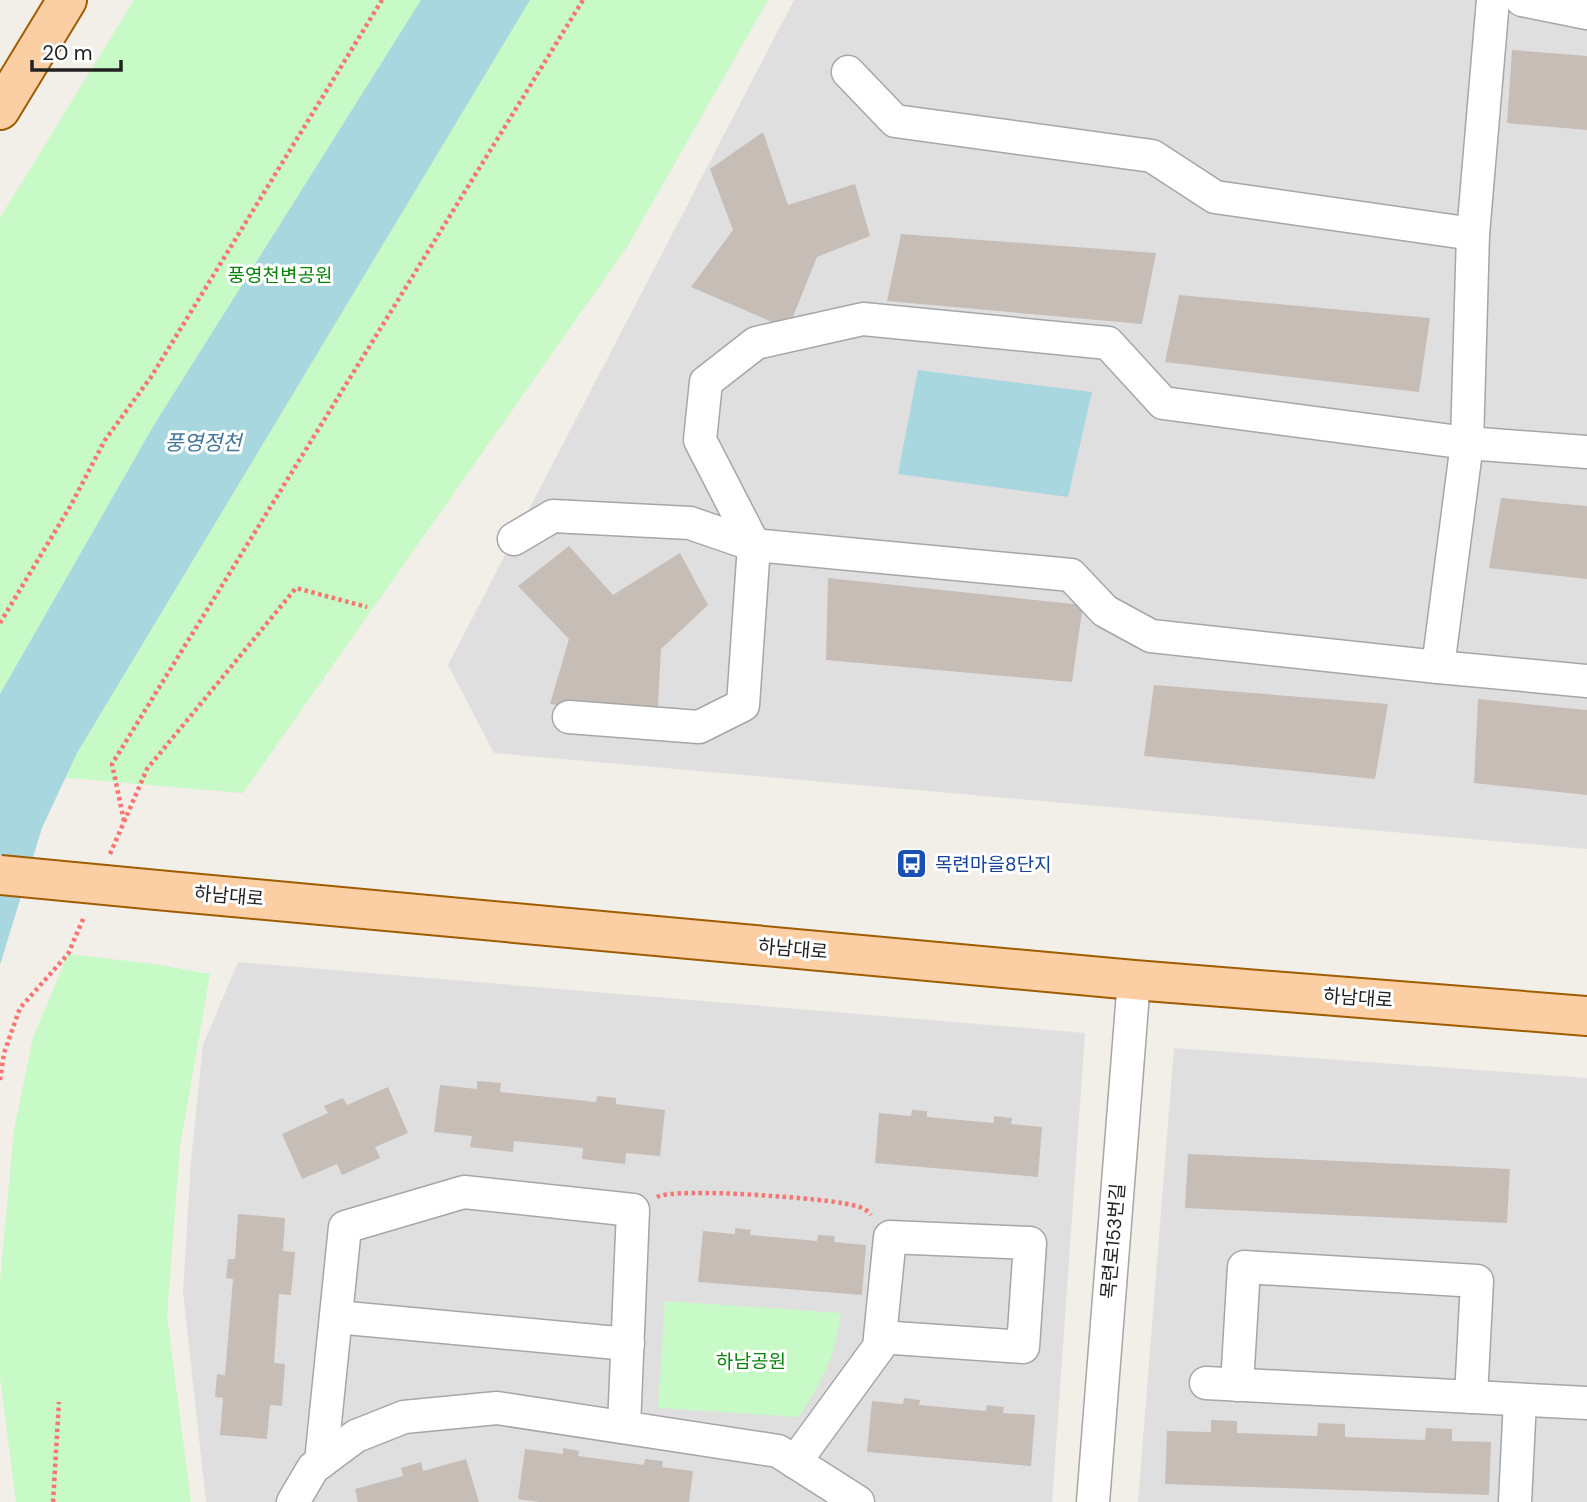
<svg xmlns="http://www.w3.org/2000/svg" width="1587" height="1502" viewBox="0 0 1587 1502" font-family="'DM Sans','Noto Sans KR',sans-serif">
	<rect width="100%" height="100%" fill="#f2eee8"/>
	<g fill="#e0dfdf">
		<path d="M794,0H1587V849L494,753L448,665Z"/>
		<path d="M238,962L1085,1033L1052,1502H206L183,1292L191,1161L203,1045Z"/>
		<path d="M1174,1048L1587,1078V1502H1138Z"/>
	</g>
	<g fill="#c7fac7">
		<path d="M134,0H768L627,247L243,793L0,772V218Z"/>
		<path d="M68,954L154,964L210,974L180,1147L167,1316L191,1502H16L0,1377V1281L14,1130L33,1038Z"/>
		<path d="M665,1301L841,1313C835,1359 823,1378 799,1417L658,1408Z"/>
	</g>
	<g fill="#a9d7df">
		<path d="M421,0H530L77,753L42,828L0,965V694L154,425Z"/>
		<path d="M918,370L1092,392L1068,497L898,474Z"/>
	</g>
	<g fill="#c7bdb7">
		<path d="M1512,50L1587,56V130L1507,123Z"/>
		<path d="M763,132L788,205L855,184L870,236L817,257L788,329L691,287L733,230L710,169Z"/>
		<path d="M901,234L1156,253L1142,324L887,301Z"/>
		<path d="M1179,295L1430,318L1419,392L1165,362Z"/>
		<path d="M1501,498L1587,506V579L1489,568Z"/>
		<path d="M569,546L613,595L680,553L708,605L661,649L657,721L550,704L569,639L518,586Z"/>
		<path d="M828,578L1083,605L1072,682L826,660Z"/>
		<path d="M1154,685L1388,704L1375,779L1144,756Z"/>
		<path d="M1478,699L1587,710V795L1474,783Z"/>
		<path d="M477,1081L501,1083L500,1092L596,1102L597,1096L616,1098V1104L665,1110L660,1156L626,1153L625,1164L582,1159L583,1148L514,1141L513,1152L470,1147L472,1136L434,1132L440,1085L477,1089Z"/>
		<path d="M388,1087L408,1133L375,1147L380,1158L342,1175L337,1164L302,1179L282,1134L328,1113L324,1106L343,1098L347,1105Z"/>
		<path d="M912,1110L927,1111V1117L994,1123V1116L1012,1118L1011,1124L1042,1127L1038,1177L875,1163L879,1113L911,1116Z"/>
		<path d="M1188,1154L1510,1169L1507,1223L1185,1208Z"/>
		<path d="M238,1214L285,1218L283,1251L295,1252L291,1295L279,1294L274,1363L285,1364L282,1406L270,1405L267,1439L220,1435L223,1398L215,1397L217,1374L225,1375L233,1279L226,1278L228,1259H235Z"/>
		<path d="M735,1228L751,1230L750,1235L817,1241L818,1235L835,1236L834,1242L866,1245L862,1295L698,1282L703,1231L735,1234Z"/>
		<path d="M904,1398L920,1400L919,1405L986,1411L987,1405L1004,1407L1003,1413L1035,1415L1031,1466L867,1452L872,1401L903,1404Z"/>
		<path d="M1211,1420L1237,1421V1433L1317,1436L1318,1423L1345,1424V1437L1425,1440L1426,1428L1452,1429V1441L1491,1442L1489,1495L1165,1484L1167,1431L1211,1432Z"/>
		<path d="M563,1448L579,1451L578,1456L644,1465L645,1459L663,1461L662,1467L693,1471L689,1502H539L518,1499L525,1449L563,1454Z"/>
		<path d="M466,1459L479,1502H358L355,1489L403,1476L401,1468L421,1462L423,1471Z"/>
	</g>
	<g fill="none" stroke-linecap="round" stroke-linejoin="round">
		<defs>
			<g id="minor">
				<path d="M1493,0L1473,234L1467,443L1438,667L1587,681"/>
				<path d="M1522,0L1587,13"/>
				<path d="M848,72L895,121L1152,156L1215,197L1473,234"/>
				<path d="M514,539L553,516L690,523L754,545"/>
				<path d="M754,545L700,440L706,382L756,343L863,319L1108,343L1163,403L1467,443L1587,452"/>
				<path d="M569,717L699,727L743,705L754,545L1071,575L1105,611L1151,636L1438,667"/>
				<path d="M336,1317L628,1344"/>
				<path d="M1206,1383L1587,1403"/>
				<path d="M1237,1385L1244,1267L1477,1281L1471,1397"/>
				<path d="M321,1462L345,1227L464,1192L633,1210L624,1427"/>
				<path d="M795,1462L879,1347L890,1237L1030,1243L1023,1347L880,1337"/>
				<path d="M293,1502L313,1468L356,1436L404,1417L497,1408L778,1451L858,1502"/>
				<path d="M1093,1502L1134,980"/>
				<path d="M1515,1502L1520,1400"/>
			</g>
			<g id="major">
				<path d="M0,110L67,0"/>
				<path d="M157,890L1134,980L1587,1016"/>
			</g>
		</defs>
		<use href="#minor" stroke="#a6a6a6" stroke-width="35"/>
		<use href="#major" stroke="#9f5d00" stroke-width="42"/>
		<g stroke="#fa7471" stroke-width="4.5" stroke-dasharray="3.5 3.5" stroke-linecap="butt">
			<path d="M0,623L71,505L105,440L151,377L382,0"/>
			<path d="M124,821L112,764L583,0"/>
			<path d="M110,854L147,769L296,588L367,607"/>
			<path d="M0,1080L4,1053L20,1008L68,954L84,917"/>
			<path d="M657,1197C676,1187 815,1198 842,1203C852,1205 864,1206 871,1215"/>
			<path d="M53,1502L59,1402"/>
		</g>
		<use href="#minor" stroke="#fff" stroke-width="32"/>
		<use href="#major" stroke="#fccea3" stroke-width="38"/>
		<defs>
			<path id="major-bridge" d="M0,875L157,890"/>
		</defs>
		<use href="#major-bridge" stroke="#9f5d00" stroke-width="42" stroke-linecap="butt"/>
		<use href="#major-bridge" stroke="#fccea3" stroke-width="38"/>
	</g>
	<defs>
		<symbol id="bus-square" viewBox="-11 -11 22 22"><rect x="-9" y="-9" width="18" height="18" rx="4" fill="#1a4fb4" stroke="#fff"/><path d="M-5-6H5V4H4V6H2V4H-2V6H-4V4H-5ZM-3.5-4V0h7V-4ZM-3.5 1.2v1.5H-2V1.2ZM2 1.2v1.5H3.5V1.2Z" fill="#fff"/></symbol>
	</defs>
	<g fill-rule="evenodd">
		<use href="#bus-square" x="894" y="846" width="35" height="35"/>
	</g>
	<g text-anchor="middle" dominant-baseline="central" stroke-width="6" stroke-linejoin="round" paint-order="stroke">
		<g font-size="19" fill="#0b840c" stroke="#fff">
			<text x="280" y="275">풍영천변공원</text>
			<text x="751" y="1361">하남공원</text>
		</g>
		<g font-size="19" fill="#164399" stroke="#fff" text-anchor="start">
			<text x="935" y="864">목련마을8단지</text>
		</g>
		<g font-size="19" fill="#222" stroke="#fff">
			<text transform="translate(229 896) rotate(5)">하남대로</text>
			<text transform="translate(793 949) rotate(5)">하남대로</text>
			<text transform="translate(1358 998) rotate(4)">하남대로</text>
			<text transform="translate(1113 1241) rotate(-85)">목련로153번길</text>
		</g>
		<g font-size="21" font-style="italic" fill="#43769b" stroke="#fff">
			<text x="203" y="443">풍영정천</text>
		</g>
	</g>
	<path d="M32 60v10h89v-10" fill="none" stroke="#222222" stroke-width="3.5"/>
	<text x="42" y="60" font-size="21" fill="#222222" stroke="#ffffff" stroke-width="5" paint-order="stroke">20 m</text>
</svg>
